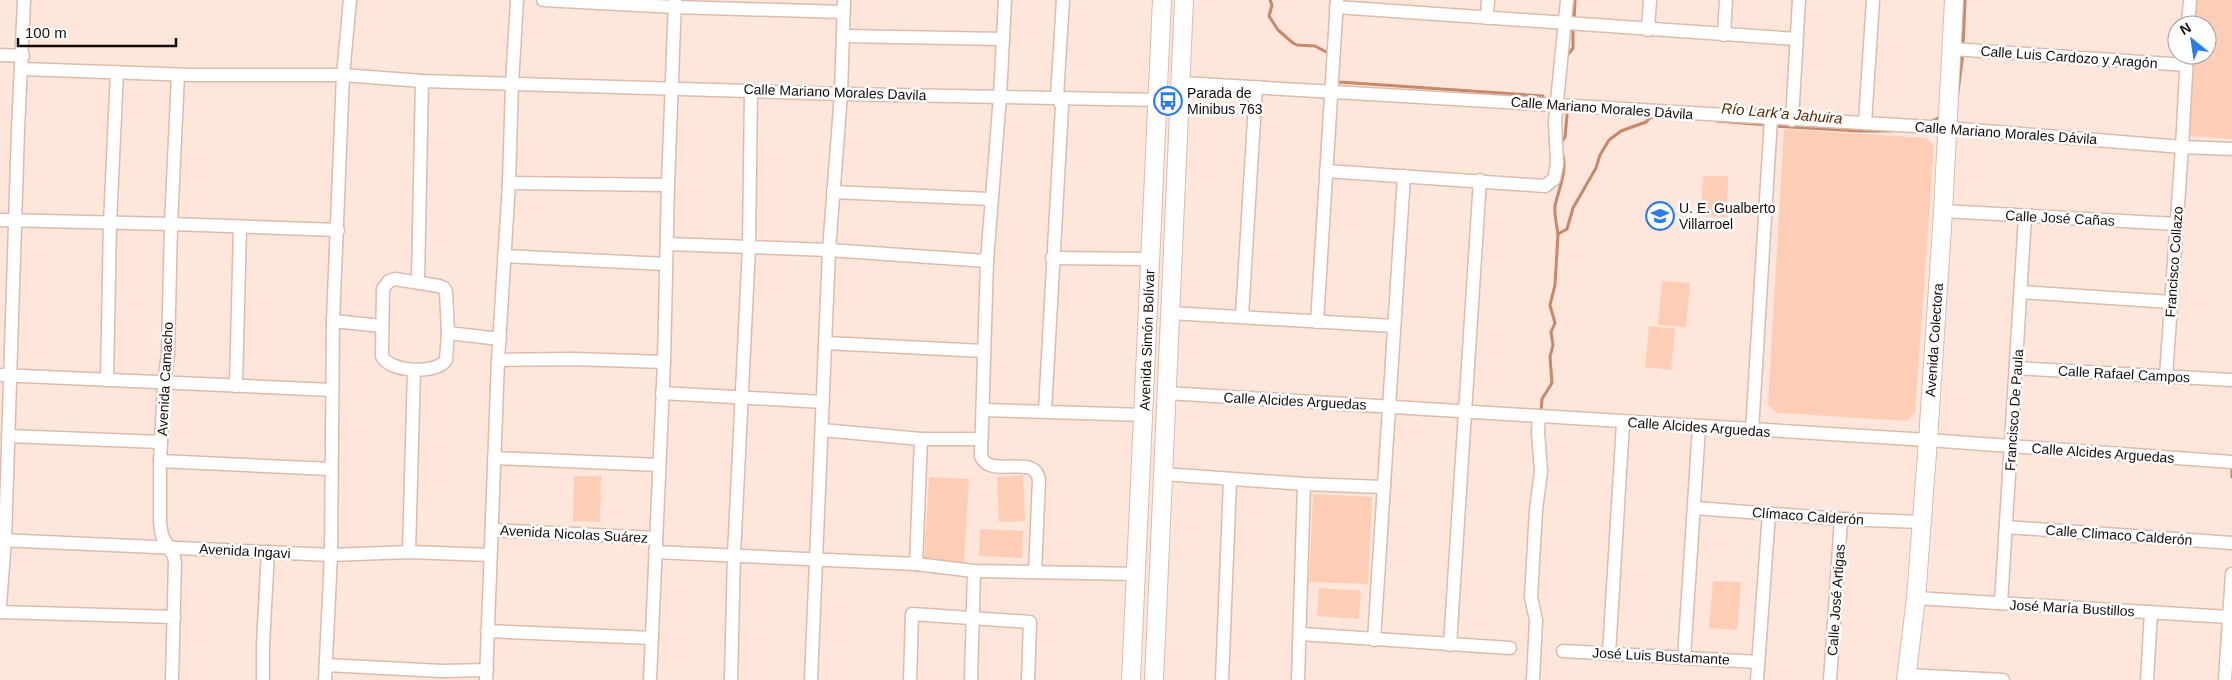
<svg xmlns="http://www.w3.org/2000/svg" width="2232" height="680" viewBox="0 0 2232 680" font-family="Helvetica,sans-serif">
	<rect width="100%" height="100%" fill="#fee6da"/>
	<g fill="#fecdb6">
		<path d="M2195,0H2232V139L2190,136L2186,133L2191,55H2207V25H2193Z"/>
		<path d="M1784,129L1926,138L1934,145L1915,412L1907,421L1777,413L1768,405Z"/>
		<path d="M1703,176H1728L1727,217L1701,216Z"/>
		<path d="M1662,281L1690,283L1686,327L1658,325Z"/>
		<path d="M1649,326L1675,329L1671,370L1645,367Z"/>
		<path d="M1023,475L1025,521L999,522L997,477Z"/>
		<path d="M574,476H601L600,522L573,521Z"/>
		<path d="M929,477L969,479L964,563L924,561Z"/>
		<path d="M1313,494L1372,497L1368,584L1309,582Z"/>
		<path d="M980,529L1023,531L1022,558L979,556Z"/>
		<path d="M1713,581L1741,582L1737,630L1709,628Z"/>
		<path d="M1319,588L1361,591L1359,619L1317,616Z"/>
	</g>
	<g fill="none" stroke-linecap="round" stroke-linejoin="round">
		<g stroke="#c5886a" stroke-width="3">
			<path d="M1270,0L1272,5L1269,16L1278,30L1293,43L1297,45L1315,46L1330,54"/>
			<path d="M1574,22L1575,0"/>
			<path d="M1963,47L1965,0"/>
			<path d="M1566,57L1573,48V28"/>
			<path d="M1336,79L1339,82L1543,96"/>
			<path d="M1957,99L1963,53"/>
			<path d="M1736,110H1783"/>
			<path d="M1715,119L1717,121L1768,125"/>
			<path d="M1930,122L1942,116"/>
			<path d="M1774,126L1859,131H1890"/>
			<path d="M1561,143L1565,137L1567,115"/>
			<path d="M1558,234C1557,226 1554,215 1555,206C1559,187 1569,169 1561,149"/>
			<path d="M1541,413L1542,399L1552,383L1550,357L1553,345L1551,332L1555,323L1550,305L1555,285L1558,234L1567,229L1573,208L1596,168L1600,155L1609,140L1621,131L1646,122L1651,117L1697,119"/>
			<path d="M2232,469V477"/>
		</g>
		<defs>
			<g id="street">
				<path d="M543,0L675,7L843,12"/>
				<path d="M1005,0L1000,96L987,261L981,456C990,480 1035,452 1039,480L1035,572"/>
				<path d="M1336,7L1796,39"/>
				<path d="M1487,18L1488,0"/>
				<path d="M2188,25L2190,0"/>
				<path d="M1648,30L1650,0"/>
				<path d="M1724,35L1726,0"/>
				<path d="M843,36L1003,39"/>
				<path d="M1952,49L2186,65"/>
				<path d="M0,55L23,56"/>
				<path d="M22,69L191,75H343L422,81L841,94L1158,100"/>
				<path d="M1181,83L1948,128L2182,147L2232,149"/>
				<path d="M1792,120L1799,0"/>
				<path d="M1865,123L1873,0"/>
				<path d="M1326,171L1545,186L1554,179L1557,164L1555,122L1567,0"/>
				<path d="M509,183L668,185"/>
				<path d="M833,192L990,199"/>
				<path d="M1943,211L2176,224"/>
				<path d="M0,220L171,224L338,230"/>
				<path d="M667,244L829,250L987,261"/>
				<path d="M504,256L666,264"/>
				<path d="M1052,258L1150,259"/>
				<path d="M395,279L439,286L444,288L446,292L448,333L446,360C436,375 389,372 382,356L383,289L389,281Z"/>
				<path d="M418,281L422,81"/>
				<path d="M2021,292L2171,302"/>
				<path d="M1171,313L1394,326"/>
				<path d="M1242,316L1256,87"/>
				<path d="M333,321L382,326"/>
				<path d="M1317,322L1337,0"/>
				<path d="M448,333L500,339"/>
				<path d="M826,343L984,351"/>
				<path d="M498,360L575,359L664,362"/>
				<path d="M2016,368L2232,380"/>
				<path d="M0,375L332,390"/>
				<path d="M2166,376L2182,147L2187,55"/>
				<path d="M107,380L110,223L117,72"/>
				<path d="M236,386L240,227"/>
				<path d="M662,393L823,402"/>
				<path d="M1167,393L1928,440L2232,462"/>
				<path d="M983,410L1144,415"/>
				<path d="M1045,411L1062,106L1057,97L1063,0"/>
				<path d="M822,430L921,439H981"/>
				<path d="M1752,431L1771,118"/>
				<path d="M8,436L161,442"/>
				<path d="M494,458L659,465"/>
				<path d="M160,461L331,469"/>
				<path d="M1163,474L1304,484L1384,487"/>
				<path d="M1695,508L1841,519L1921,522"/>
				<path d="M2006,527L2232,543"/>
				<path d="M492,530L656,538"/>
				<path d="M0,540L331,555L409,552L490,555"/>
				<path d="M409,552L414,370"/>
				<path d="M655,552L916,564L974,571L1136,574"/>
				<path d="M916,564L921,439"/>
				<path d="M1916,598L2229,617"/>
				<path d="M2001,603L2025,217"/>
				<path d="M0,605L5,540L18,130L24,0"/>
				<path d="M0,612L174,617"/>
				<path d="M487,631L652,638"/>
				<path d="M1301,634L1510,648"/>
				<path d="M1374,640L1404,176"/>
				<path d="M1450,645L1480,180"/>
				<path d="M1563,651L1758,662"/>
				<path d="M1609,654L1623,423"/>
				<path d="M1684,658L1699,427"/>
				<path d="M326,665L442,671L487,670"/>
				<path d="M1906,675L2003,680"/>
				<path d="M172,680L175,562L173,554L162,536L160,522V461L164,383L168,354L171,224L178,75"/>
				<path d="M263,680V644L268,552"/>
				<path d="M325,680L331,555L333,321L343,75L350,0"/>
				<path d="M486,680L498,360L509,183L512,84L517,0"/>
				<path d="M650,680L664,362L668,185L675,0"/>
				<path d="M731,680L734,555L749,247L751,90"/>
				<path d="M811,680L829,250L841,94L844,0"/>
				<path d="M910,680L912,614L1030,622L1028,680"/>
				<path d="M971,680L974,571"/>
				<path d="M1222,680L1230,480"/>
				<path d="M1298,680L1304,484"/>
				<path d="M1533,680L1536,620L1531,597L1536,510L1541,471L1538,432L1539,416"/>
				<path d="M1757,680L1769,513"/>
				<path d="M1830,680L1841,519"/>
				<path d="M2147,680L2151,612"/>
				<path d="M2225,680L2232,574"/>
			</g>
			<g id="secondary">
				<path d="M1131,680L1162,0"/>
				<path d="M1154,680L1184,0"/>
				<path d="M1906,680L1916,598L1928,440L1943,211L1954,0"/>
			</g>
		</defs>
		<use href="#street" stroke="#dabcad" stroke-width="15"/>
		<use href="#secondary" stroke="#dabcad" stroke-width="20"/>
		<use href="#street" stroke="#fff" stroke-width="12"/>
		<use href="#secondary" stroke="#fff" stroke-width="18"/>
	</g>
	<defs>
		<symbol id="bus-ring" viewBox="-11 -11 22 22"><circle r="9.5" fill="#fff" stroke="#2d7de9" stroke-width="1.5"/><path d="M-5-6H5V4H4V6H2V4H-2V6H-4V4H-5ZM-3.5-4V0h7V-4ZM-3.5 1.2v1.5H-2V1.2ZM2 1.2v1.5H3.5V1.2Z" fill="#2d7de9"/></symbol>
		<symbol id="school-ring" viewBox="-11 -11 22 22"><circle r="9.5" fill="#fff" stroke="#2d7de9" stroke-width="1.5"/><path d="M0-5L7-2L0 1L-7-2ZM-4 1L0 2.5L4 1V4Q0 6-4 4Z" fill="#2d7de9"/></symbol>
	</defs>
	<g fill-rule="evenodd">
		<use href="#bus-ring" x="1152" y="85" width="32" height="32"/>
		<use href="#school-ring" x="1644" y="200" width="32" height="32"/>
	</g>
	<g text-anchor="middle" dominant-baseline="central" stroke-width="5" stroke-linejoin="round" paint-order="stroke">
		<g font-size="14" fill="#160d08" stroke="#fff">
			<text transform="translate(2069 57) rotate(4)">Calle Luis Cardozo y Aragón</text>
			<text transform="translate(835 92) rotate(2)">Calle Mariano Morales Davila</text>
			<text transform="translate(1602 108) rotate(4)">Calle Mariano Morales Dávila</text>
			<text transform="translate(2006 133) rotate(4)">Calle Mariano Morales Dávila</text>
			<text transform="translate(2060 218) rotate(3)">Calle José Cañas</text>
			<text transform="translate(2174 262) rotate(-86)">Francisco Collazo</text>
			<text transform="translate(1147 340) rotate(-88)">Avenida Simón Bolívar</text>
			<text transform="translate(1934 340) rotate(-86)">Avenida Colectora</text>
			<text transform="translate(2124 374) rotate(3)">Calle Rafael Campos</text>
			<text transform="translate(165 379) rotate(-87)">Avenida Camacho</text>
			<text transform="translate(1295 401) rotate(3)">Calle Alcides Arguedas</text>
			<text transform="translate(2014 410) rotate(-86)">Francisco De Paula</text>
			<text transform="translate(1699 427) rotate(4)">Calle Alcides Arguedas</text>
			<text transform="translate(2103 453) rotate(4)">Calle Alcides Arguedas</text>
			<text transform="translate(1808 516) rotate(4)">Clímaco Calderón</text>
			<text transform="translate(574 534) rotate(3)">Avenida Nicolas Suárez</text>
			<text transform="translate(2119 535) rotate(4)">Calle Climaco Calderón</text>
			<text transform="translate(245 551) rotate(3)">Avenida Ingavi</text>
			<text transform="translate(1836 600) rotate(-86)">Calle José Artigas</text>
			<text transform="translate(2072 608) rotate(3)">José María Bustillos</text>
			<text transform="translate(1661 656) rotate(3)">José Luis Bustamante</text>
		</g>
		<g font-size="14" fill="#160d08" stroke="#fff" text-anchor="start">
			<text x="1187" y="93">Parada de<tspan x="1187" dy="16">Minibus 763</tspan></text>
			<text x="1679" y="208">U. E. Gualberto<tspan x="1679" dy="16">Villarroel</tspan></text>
		</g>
		<g font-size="15" font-style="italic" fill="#602804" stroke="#fff">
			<text transform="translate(1782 113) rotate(5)">Río Lark’a Jahuira</text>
		</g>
	</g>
	<g transform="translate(2192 40) rotate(330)"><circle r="24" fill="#ffffff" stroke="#a29e9c"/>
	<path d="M0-4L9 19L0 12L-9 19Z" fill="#2d7de9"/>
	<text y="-8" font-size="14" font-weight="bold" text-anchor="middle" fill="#160d08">N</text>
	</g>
	<path d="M18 38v8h158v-8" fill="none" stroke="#160d08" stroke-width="2.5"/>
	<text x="25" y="38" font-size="15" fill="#160d08" stroke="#ffffff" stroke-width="4" paint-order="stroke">100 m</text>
</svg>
